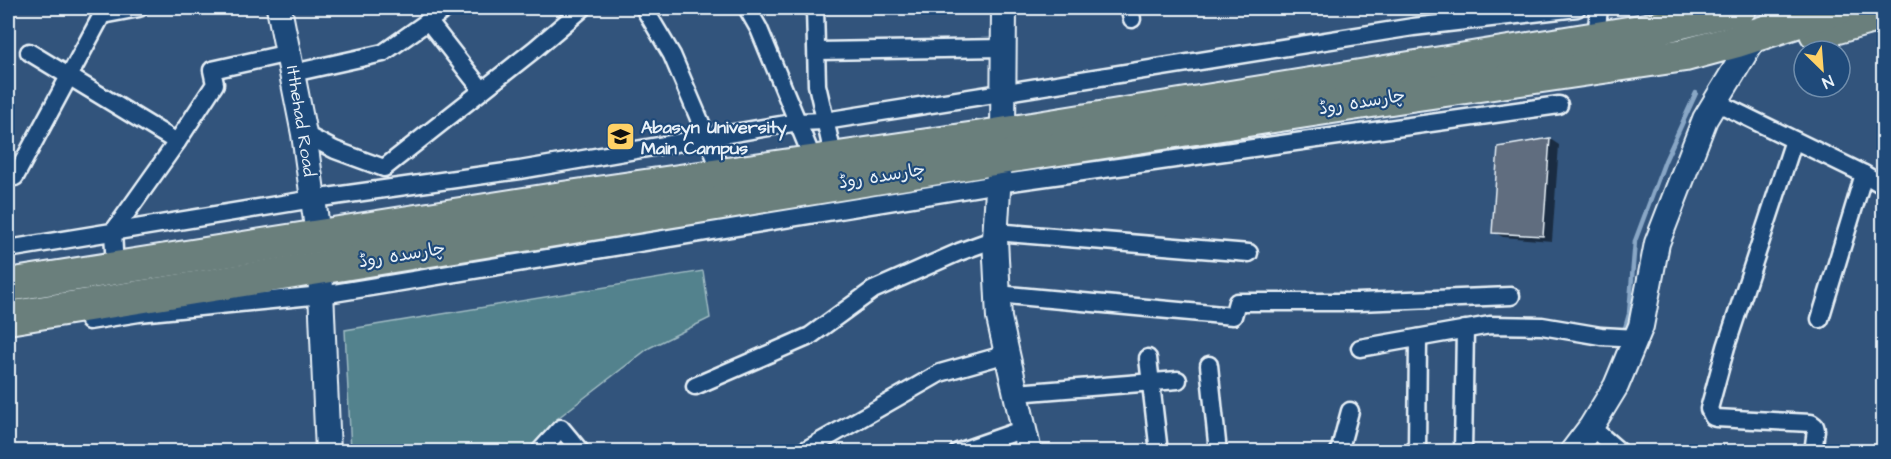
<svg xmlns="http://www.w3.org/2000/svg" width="1891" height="459" viewBox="0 0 1891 459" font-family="'Architects Daughter','Playpen Sans Arabic',sans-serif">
	<rect width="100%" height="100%" fill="#32547c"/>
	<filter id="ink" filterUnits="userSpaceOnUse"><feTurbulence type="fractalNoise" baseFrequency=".0167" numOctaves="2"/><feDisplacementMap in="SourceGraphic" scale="12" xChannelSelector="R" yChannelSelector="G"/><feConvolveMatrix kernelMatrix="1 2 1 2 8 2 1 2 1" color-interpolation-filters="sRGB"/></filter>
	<g filter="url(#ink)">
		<path fill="#53828d" stroke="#9ebac2" stroke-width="1.5" d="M703,271L710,318L649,348L558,418L529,452L351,451L345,330Z"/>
		<path fill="#0007" d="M1550,139L1559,145L1552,241L1503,237L1493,232Z"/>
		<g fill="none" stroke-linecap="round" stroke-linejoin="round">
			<path stroke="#89a7c6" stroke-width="4.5" d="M1623,335L1629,314L1635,241L1665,161L1696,93"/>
		</g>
		<path fill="#606d7f" stroke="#e8f1f8" stroke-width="1.5" d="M1550,138L1543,236L1492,233L1498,147Z"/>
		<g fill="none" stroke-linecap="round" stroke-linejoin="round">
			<defs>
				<g id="street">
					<path d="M644,8L672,55L723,175"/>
					<path d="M747,8L759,29L814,162"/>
					<path d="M815,8L817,85L834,159"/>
					<path d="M1129,8L1132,19"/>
					<path d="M428,21L482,90"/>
					<path d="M1596,38L1599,8"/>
					<path d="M817,51L1004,48"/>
					<path d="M29,52L177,142"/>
					<path d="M293,73L383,53L447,8"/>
					<path d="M1714,101L1864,174L1884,186"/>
					<path d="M304,134L335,150L384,168L535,49L583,8"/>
					<path d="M1794,140L1726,347L1709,409L1713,417L1716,418L1811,423L1815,426L1816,430L1813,452"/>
					<path d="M15,177L102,15L139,8"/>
					<path d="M995,232L1249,253"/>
					<path d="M8,249L313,199L520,170L798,122L825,121L1413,27L1577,8"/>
					<path d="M115,268L113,232L177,142L215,84L212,70L289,53"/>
					<path d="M997,294L1233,316L1237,302H1358L1511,296"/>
					<path d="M1820,319L1864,174"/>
					<path d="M89,321L139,313L322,295L998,184L1559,105"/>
					<path d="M1360,348L1490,325L1542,326L1601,336L1637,338"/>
					<path d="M1148,358L1159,452"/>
					<path d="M1209,365L1218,452"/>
					<path d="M695,386L810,336L873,290L959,252L995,239"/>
					<path d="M1016,393L1178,380"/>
					<path d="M1591,427L1620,452"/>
					<path d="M539,452L561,428L581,452"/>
					<path d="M802,452L940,373L1007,354"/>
					<path d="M958,452L1024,429"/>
					<path d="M1339,452L1350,411"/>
					<path d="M1417,452L1418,338"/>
					<path d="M1463,452L1465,329"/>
				</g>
				<g id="secondary">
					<path d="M279,8L304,134L318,235"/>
					<path d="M1003,134L1004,8"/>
					<path d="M1000,158L995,239L999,318L1029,452"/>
					<path d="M320,268L328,452"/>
					<path d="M1572,452L1591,427L1616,386L1641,326L1657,243L1705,119L1756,35"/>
				</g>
				<g id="highway">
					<path d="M1816,33L1884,14"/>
					<path d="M8,285L556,199L976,138L1653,29L1740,8"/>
					<path d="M8,318L1000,158L1404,96L1685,55L1737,41L1839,8"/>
				</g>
			</defs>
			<use href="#street" stroke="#e8f1f8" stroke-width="21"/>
			<use href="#secondary" stroke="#e8f1f8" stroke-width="28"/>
			<use href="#highway" stroke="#e8f1f8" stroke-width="36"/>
			<use href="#street" stroke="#1f4a7a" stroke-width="16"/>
			<use href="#secondary" stroke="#1f4a7a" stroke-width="24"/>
			<use href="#highway" stroke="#6b7f7c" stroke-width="32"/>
		</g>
	</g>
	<defs>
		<symbol id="university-square" viewBox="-11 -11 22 22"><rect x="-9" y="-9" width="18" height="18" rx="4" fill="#ffd166" stroke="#1f4a7a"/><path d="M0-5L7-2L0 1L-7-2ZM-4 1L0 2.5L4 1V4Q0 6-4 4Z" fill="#111"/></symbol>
	</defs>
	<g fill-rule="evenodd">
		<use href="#university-square" x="604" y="120" width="33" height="33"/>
	</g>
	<g text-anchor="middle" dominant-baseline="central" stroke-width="4.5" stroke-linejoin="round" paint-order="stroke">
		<g font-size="18" fill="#e8f1f8" stroke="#1f4a7a">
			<text transform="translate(1362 102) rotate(-9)">چارسدہ روڈ</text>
			<text transform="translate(301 121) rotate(81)">Itthehad Road</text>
			<text transform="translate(882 176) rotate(-9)">چارسدہ روڈ</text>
			<text transform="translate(402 255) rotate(-9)">چارسدہ روڈ</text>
		</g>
		<g font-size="18" font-weight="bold" fill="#e8f1f8" stroke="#1f4a7a" text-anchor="start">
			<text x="641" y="127">Abasyn University<tspan x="641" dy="21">Main Campus</tspan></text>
		</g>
	</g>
	<rect width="1891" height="459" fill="none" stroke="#1f4a7a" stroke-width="30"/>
	<rect x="15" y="15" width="1861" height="429" fill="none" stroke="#e8f1f8" stroke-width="2" filter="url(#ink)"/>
	<g transform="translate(1822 69) rotate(155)"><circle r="28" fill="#1f4a7a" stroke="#6f8dac" stroke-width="1.5"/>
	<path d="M0-4.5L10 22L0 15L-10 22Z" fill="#ffd166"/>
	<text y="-9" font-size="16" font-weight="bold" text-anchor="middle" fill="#e8f1f8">N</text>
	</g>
</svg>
